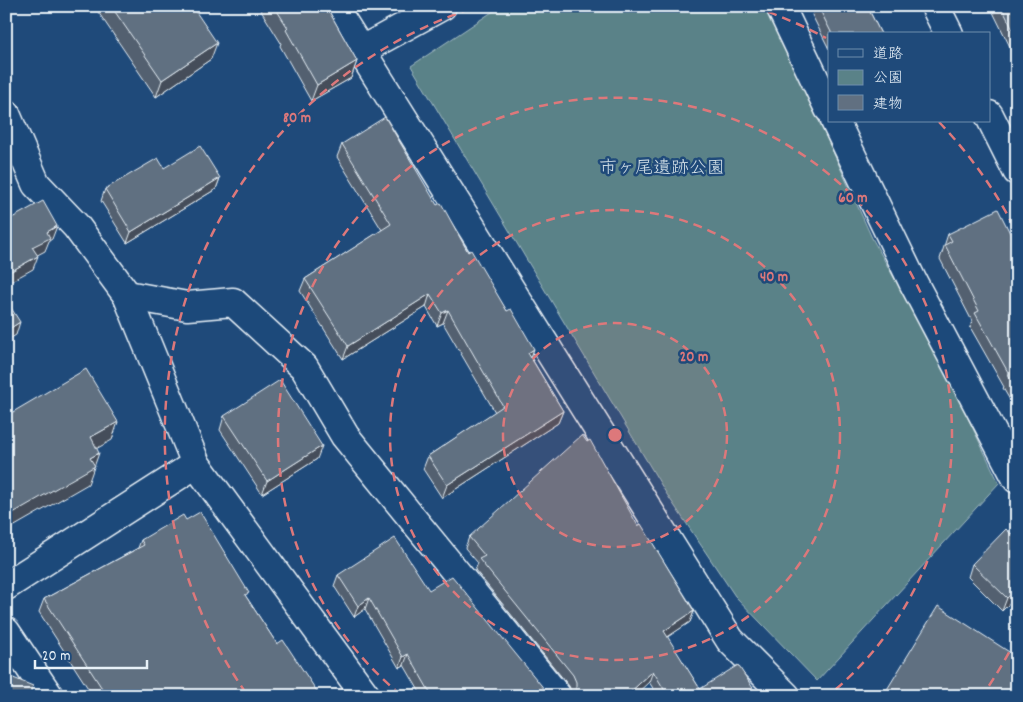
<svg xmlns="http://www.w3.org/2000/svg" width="1023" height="702" viewBox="0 0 1023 702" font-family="Dekko,'Klee One',sans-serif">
	<rect width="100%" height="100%" fill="#1f4a7a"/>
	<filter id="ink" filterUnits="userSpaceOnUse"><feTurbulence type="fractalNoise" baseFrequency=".02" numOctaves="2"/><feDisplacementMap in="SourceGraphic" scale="10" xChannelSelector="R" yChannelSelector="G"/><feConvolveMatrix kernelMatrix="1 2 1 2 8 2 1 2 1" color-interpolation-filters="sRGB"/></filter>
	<g filter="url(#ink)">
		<path fill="#5a8288" stroke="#a1bac0" d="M501,6H767L872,238L944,368L999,483L817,681L735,596L666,493L411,66Z"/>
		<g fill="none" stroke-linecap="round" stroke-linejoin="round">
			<defs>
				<g id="minor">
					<path d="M333,6L730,640L786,696"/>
					<path d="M780,6L829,109"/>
					<path d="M935,6L949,34"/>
					<path d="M360,51L442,6"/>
					<path d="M6,114L36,184L76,226L127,295L196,464L366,696"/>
					<path d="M989,115L1017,171"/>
					<path d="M835,121L913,282L1017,479"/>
					<path d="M127,295L187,306L233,302L304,367L345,436L557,696"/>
					<path d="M6,586L196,464"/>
					<path d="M6,632L49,696"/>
				</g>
			</defs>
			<use href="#minor" stroke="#e8f1f8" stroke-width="31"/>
			<use href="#minor" stroke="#1f4a7a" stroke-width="28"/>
		</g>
		<g fill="#53606f" stroke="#e8f1f8">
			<path d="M94,6H192L211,59L156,97Z"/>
			<path d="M258,6H326L357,61L351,78L311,101L280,46L281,43Z"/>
			<path d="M810,6H867L881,34H829V49L812,15L813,13Z"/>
			<path d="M990,6H1017V61Z"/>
			<path d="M342,144L437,205L468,252L563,411L558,423L442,498L423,469L428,456L495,412L443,323L437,326L426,307L343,359L300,291L305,279L382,230L337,157Z"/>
			<path d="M164,168L220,178L216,189L127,243L101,201L105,189Z"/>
			<path d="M948,234L1012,244L1017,253V412L1003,388L1004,387L970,327L972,321L940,259Z"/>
			<path d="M224,416L317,459L262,494L220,430Z"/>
			<path d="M186,520L247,598L277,644L320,696H93L39,612L44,599L138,548L141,540Z"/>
			<path d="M638,526L694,611L690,622L667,637L700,689L758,696H658L649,682L572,695V693L569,686L475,570L478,563L465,548L469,537Z"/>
			<path d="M972,564L1017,596L1002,611L968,577Z"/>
			<path d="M338,575L429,590L550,696H422L404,665L399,668L365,609L354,617L334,586Z"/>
		</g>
		<g fill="#444e5a" stroke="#e8f1f8">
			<path d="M217,43L211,59L156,97L162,80Z"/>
			<path d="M357,61L351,78L311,101L317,85Z"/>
			<path d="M10,147L6,157V149Z"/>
			<path d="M220,178L216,189L127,243L131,232Z"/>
			<path d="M57,226L52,239L49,241L45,251L28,260L32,247L47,232Z"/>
			<path d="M38,256L33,269L6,284V274Z"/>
			<path d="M430,294L426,307L343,359L348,346Z"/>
			<path d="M448,310L443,323L437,326L442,313Z"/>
			<path d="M20,322L16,335L6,341V331Z"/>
			<path d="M534,349L529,362L528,353Z"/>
			<path d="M563,411L558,423L442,498L447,485Z"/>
			<path d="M118,422L112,440L85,455L91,437Z"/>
			<path d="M322,446L317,459L262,494L267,481Z"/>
			<path d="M99,453L88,484L6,531V517L90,458Z"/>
			<path d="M1017,588V596L1002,611L1007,598Z"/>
			<path d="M369,598L365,609L354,617L358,606Z"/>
			<path d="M694,611L690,622L660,642L664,631Z"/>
			<path d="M408,654L404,665L399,668L403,657Z"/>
			<path d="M653,671L649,682L634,696H626Z"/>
		</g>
		<g fill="#617081" stroke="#e8f1f8">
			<path d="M111,6H192L217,43L162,80Z"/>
			<path d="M274,6H326L357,61L317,85L286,30L288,28Z"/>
			<path d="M818,6H867L881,34H832Z"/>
			<path d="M1001,6H1017V38Z"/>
			<path d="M385,117L437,205L441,203L468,252L471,250L507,311L511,309L534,349L528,353L563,411L447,485L428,456L503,406L448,310L442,313L430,294L348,346L305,279L391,224L342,144Z"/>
			<path d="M6,140L10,147L6,149Z"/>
			<path d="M200,146L220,178L131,232L105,189L158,158L164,168Z"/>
			<path d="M43,201L57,226L47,232L50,238L32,247L38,256L6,274V211L10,219Z"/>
			<path d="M998,209L1013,239L1010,241L1017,253V391L1008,375L1009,374L975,313L979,311L945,245L952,241L948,234Z"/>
			<path d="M6,300L20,322L6,331Z"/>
			<path d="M86,369L118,422L91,437L99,453L90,458L95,466L6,517V416Z"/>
			<path d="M280,380L322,446L267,481L224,416Z"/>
			<path d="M582,435L587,442L590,440L638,526L641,524L694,611L664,631L700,689L738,665L758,696H668L653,671L626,696H572L576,690V682L573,675L479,559L485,556L469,537Z"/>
			<path d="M200,512L249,593L245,595L277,644L283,640L320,696H107L44,599L144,545L141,540L183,515L186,520Z"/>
			<path d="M1017,528V588L1007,598L972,564L1006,529L1011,534Z"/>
			<path d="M395,538L429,590L452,576L550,696H432L408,654L403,657L369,598L358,606L338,575Z"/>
			<path d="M938,606L1017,657V696H883Z"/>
			<path d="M6,675L33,686L29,696H6Z"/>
		</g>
	</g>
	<circle cx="615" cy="435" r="112" fill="#dd787b" fill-opacity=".12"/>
	<g fill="none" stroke="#dd787b" stroke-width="2.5" stroke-dasharray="9 6">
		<circle cx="615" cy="435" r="112"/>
		<circle cx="615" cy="435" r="225"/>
		<path d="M401 695A337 337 0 1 1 829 695"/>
		<path d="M1016 639A450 450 0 0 1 984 693M246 693A450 450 0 0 1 476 7M754 7A450 450 0 0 1 826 38M939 122A450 450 0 0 1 1016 231"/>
	</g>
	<g text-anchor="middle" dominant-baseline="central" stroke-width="5" stroke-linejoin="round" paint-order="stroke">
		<g font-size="18" fill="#d3e0e7" stroke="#1f4a7a">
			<text x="662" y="169">市ヶ尾遺跡公園</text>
		</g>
	</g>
	<circle cx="615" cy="435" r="8" fill="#dd787b" stroke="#1f4a7a" stroke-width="2.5"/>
	<g font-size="15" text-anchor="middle" font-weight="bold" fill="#dd787b" stroke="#1f4a7a" stroke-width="5" stroke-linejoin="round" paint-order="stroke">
		<text x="297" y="122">80 m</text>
		<text x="853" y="202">60 m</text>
		<text x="774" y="281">40 m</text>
		<text x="694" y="361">20 m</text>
	</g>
	<rect width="1023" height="702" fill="none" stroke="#1f4a7a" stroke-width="25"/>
	<rect x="12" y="12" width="998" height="677" fill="none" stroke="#e8f1f8" stroke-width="2" filter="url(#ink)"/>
	<rect x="828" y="32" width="162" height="90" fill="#1f4a7a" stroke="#6f8dac"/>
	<rect x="838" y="49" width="25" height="8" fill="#1f4a7a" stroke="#6f8dac"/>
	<text x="873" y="58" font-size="15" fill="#e8f1f8">道路</text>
	<rect x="838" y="70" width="25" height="15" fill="#5a8288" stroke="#6f8dac"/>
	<text x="873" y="82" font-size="15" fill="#e8f1f8">公園</text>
	<rect x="838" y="95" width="25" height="15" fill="#617081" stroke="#6f8dac"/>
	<text x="873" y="108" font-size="15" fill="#e8f1f8">建物</text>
	<path d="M35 660v8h112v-8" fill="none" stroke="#e8f1f8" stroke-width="2.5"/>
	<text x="42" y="660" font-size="15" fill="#e8f1f8" stroke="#1f4a7a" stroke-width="4" paint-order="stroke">20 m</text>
</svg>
